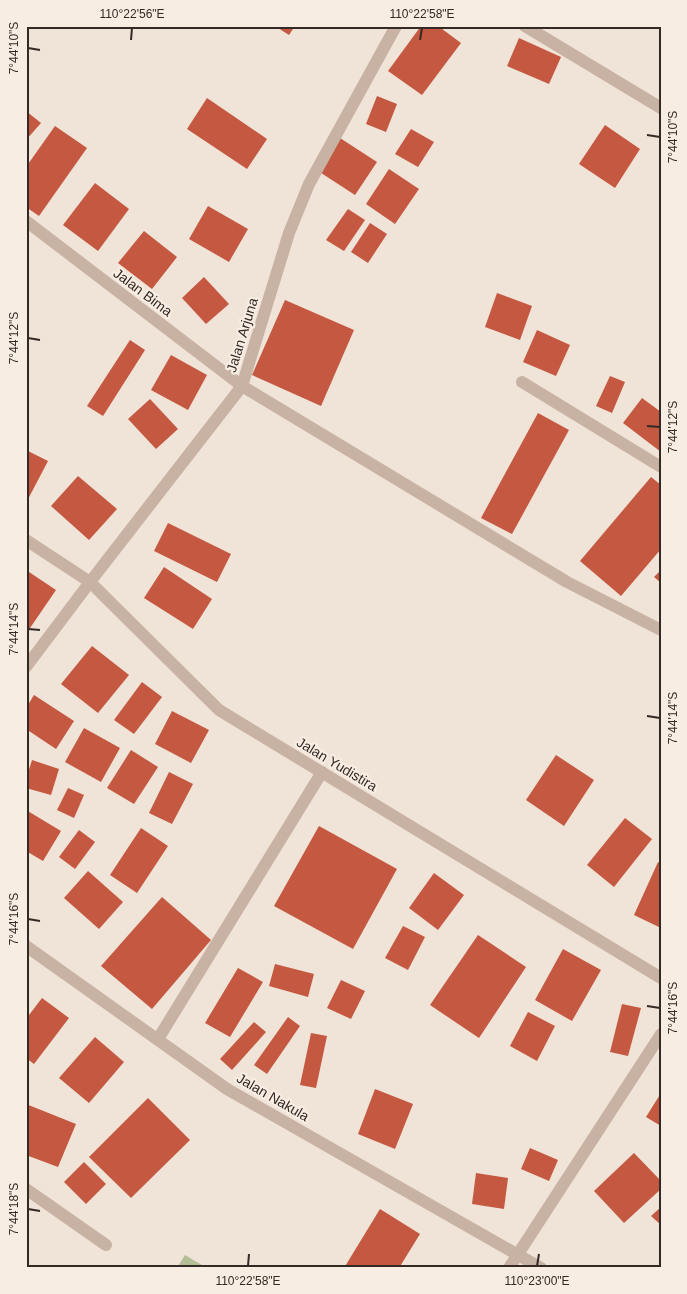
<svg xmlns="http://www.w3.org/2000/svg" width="687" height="1294" viewBox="0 0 687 1294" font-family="Helvetica,sans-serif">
	<rect width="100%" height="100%" fill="#f0e3d7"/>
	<path fill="#b4bf97" d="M185,1255L207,1268H177Z"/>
	<g fill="#c55840">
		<path d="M275,26H295L289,35Z"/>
		<path d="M421,26H438L461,43L422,95L388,71Z"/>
		<path d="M519,38L561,57L549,84L507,66Z"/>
		<path d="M377,96L397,104L386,132L366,124Z"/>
		<path d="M207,98L267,139L247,169L187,129Z"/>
		<path d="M26,111L41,123L26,140Z"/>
		<path d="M605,125L640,149L615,188L579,164Z"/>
		<path d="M55,126L87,148L39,216L26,207V167Z"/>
		<path d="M411,129L434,142L418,167L395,154Z"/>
		<path d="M340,138L377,162L355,195L318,171Z"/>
		<path d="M389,169L419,189L395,224L366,204Z"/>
		<path d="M95,183L129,209L98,251L63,225Z"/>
		<path d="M208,206L248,229L229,262L189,239Z"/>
		<path d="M348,209L365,220L344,251L326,240Z"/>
		<path d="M370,223L387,234L368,263L351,252Z"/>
		<path d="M144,231L177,257L152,289L118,263Z"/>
		<path d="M204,277L229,304L206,324L182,298Z"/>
		<path d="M497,293L532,306L520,340L485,327Z"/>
		<path d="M285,300L354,330L321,406L252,375Z"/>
		<path d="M537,330L570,345L556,376L523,362Z"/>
		<path d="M130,340L145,350L103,416L87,406Z"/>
		<path d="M171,355L207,375L188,410L151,390Z"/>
		<path d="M610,376L625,382L612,413L596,406Z"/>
		<path d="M642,398L661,412V452L623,423Z"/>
		<path d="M150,399L178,429L156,449L128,419Z"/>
		<path d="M538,413L569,430L512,534L481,518Z"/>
		<path d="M26,450L48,461L26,503Z"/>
		<path d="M78,476L117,509L89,540L51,506Z"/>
		<path d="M651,477L661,485V549L621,596L580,561Z"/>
		<path d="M168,523L231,554L217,582L154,551Z"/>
		<path d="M164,567L212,599L193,629L144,598Z"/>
		<path d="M26,570L56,590L28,631L26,630Z"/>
		<path d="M661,570V583L654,577Z"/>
		<path d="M92,646L129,675L98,713L61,684Z"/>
		<path d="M142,682L162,697L134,734L114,720Z"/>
		<path d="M34,695L74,721L56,749L26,729V708Z"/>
		<path d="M172,711L209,730L191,763L155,744Z"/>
		<path d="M84,728L120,748L101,782L65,762Z"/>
		<path d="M131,750L158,767L134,804L107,788Z"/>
		<path d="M556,755L594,780L564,826L526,800Z"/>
		<path d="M32,760L59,769L51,795L26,788V779Z"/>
		<path d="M169,772L193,784L172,824L149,813Z"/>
		<path d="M68,788L84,795L74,818L57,810Z"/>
		<path d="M26,810L61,831L43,861L26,851Z"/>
		<path d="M625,818L652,839L614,887L587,865Z"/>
		<path d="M319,826L397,869L353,949L274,906Z"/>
		<path d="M141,828L168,846L137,893L110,875Z"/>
		<path d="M79,830L95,842L75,869L59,857Z"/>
		<path d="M658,862L661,864V928L634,915Z"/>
		<path d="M88,871L123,902L99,929L64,898Z"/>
		<path d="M434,873L464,895L438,930L409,908Z"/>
		<path d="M162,897L211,940L152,1009L101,966Z"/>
		<path d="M403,926L425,937L408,970L385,958Z"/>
		<path d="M478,935L526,967L479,1038L430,1005Z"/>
		<path d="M563,949L601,970L572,1021L535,1000Z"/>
		<path d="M275,964L314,974L308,997L269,986Z"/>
		<path d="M238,968L263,982L230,1037L205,1023Z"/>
		<path d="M341,980L365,991L351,1019L327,1008Z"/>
		<path d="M42,998L69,1018L34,1064L26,1058V1019Z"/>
		<path d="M622,1004L641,1008L628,1056L610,1052Z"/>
		<path d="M528,1012L555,1026L537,1061L510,1046Z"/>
		<path d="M288,1017L300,1026L267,1074L254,1065Z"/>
		<path d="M254,1022L266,1032L232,1070L220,1059Z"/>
		<path d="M311,1033L327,1036L316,1088L300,1085Z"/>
		<path d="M95,1037L124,1062L89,1103L59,1078Z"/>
		<path d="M375,1089L413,1104L395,1149L358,1134Z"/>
		<path d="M661,1093V1126L646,1117Z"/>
		<path d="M148,1098L190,1140L131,1198L89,1157Z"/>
		<path d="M26,1104L76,1124L58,1167L26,1155Z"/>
		<path d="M530,1148L558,1160L549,1181L521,1169Z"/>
		<path d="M634,1153L661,1181V1189L624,1223L594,1191Z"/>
		<path d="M84,1162L106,1184L86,1204L64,1182Z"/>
		<path d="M476,1173L508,1178L504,1209L472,1204Z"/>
		<path d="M661,1207V1225L651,1216Z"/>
		<path d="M380,1209L420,1234L399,1268H344Z"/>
	</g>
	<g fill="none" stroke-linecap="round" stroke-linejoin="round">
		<g stroke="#c8b2a3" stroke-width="12">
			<path d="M525,26L661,108"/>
			<path d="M26,221L242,386L567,582L661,630"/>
			<path d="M522,382L661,467"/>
			<path d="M26,540L90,582L219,710L661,978"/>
			<path d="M26,667L90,582L242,386L289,233L309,184L396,26"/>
			<path d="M26,946L227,1089L541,1268"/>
			<path d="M158,1039L322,772"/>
			<path d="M26,1189L106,1245"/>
			<path d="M509,1268L661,1034"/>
		</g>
	</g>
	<path fill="none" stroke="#332925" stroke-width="2" d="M131,40L132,28M420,40L422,28M28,48L40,50M647,135L660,137M28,338L40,340M647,426L660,427M28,629L40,630M647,716L660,718M28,919L40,921M647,1006L660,1008M28,1209L40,1211M248,1266L249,1254M537,1266L539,1254"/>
	<g text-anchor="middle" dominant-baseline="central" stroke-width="4.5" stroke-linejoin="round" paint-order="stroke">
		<g font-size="14" fill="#332925" stroke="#f8ede3">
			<text transform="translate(143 292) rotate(37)">Jalan Bima</text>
			<text transform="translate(242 335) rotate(-73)">Jalan Arjuna</text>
			<text transform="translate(337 764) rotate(31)">Jalan Yudistira</text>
			<text transform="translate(273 1097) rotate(30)">Jalan Nakula</text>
		</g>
	</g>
	<rect width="687" height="1294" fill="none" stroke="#f8ede3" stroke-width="55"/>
	<rect x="28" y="28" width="632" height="1238" fill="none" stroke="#332925" stroke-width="2"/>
	<g font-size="12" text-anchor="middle" fill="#332925">
		<text x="132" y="18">110°22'56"E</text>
		<text x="422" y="18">110°22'58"E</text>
		<text transform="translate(14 48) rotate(-90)" y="4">7°44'10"S</text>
		<text transform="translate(673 137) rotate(-90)" y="4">7°44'10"S</text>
		<text transform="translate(14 338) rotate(-90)" y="4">7°44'12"S</text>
		<text transform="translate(673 427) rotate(-90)" y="4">7°44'12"S</text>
		<text transform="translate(14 629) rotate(-90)" y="4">7°44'14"S</text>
		<text transform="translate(673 718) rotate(-90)" y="4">7°44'14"S</text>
		<text transform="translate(14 919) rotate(-90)" y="4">7°44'16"S</text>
		<text transform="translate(673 1008) rotate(-90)" y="4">7°44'16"S</text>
		<text transform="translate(14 1209) rotate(-90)" y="4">7°44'18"S</text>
		<text x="248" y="1285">110°22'58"E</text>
		<text x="537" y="1285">110°23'00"E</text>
	</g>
</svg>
